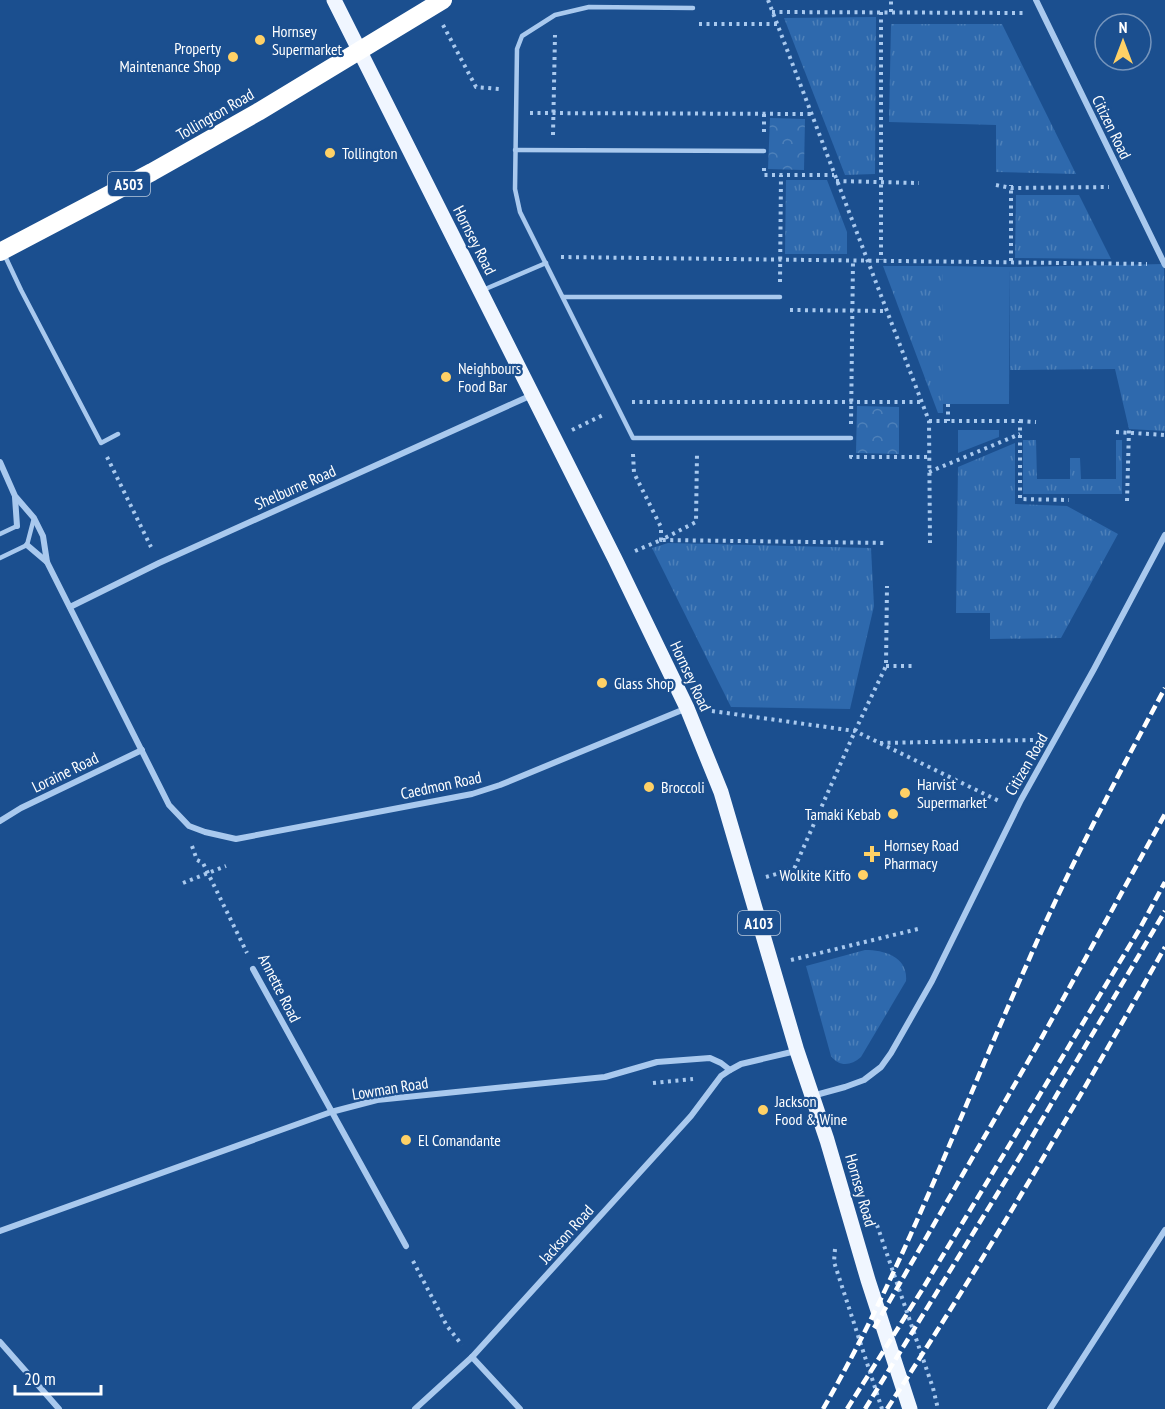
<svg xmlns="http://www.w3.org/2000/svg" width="1165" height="1409" viewBox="0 0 1165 1409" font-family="'PT Sans Narrow',sans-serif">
	<defs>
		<pattern id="grass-tufts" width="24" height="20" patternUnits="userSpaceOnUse" patternTransform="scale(1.5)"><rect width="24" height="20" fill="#2e69ad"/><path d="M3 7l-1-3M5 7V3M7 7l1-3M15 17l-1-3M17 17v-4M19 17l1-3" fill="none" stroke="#4d80b9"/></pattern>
		<pattern id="park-crowns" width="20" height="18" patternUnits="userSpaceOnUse" patternTransform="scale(1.5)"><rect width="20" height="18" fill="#2e69ad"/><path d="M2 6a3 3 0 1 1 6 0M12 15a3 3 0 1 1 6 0" fill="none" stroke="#4d80b9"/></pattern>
	</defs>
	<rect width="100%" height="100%" fill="#1b4f8f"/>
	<g fill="url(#grass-tufts)">
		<path d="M876,17L875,174L845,175L784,18Z"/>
		<path d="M891,24H1002L1076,174L996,172V125L889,122Z"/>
		<path d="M786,180H827L847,232V254H785Z"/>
		<path d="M1016,195H1079L1111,259L1015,258Z"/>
		<path d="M1164,264L1165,431L1129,429L1115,369L1010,370V267Z"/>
		<path d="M883,266H943V413H938Z"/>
		<path d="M1023,440H1036L1037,479H1070V458H1080L1081,479H1116V440H1122V494H1023Z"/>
		<path d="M1015,443V504L1067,506L1118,534L1061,638L990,639V613H956L958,467Z"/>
		<path d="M668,543L871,548L874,606L850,709L731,707L652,548Z"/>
		<path d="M865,950C885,950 908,957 906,981L861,1057C851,1066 839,1067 831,1056L806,966Z"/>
	</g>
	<g fill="url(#park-crowns)">
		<path d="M770,118L805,119L804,170L768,169Z"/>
		<path d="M857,406L899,407V454L856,453Z"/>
	</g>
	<g fill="#2e69ad">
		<path d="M943,266L1010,267L1009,404H943Z"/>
		<path d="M958,430H999V437L958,453Z"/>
	</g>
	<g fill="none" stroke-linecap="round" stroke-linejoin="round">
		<g stroke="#a9c9ee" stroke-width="4" stroke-dasharray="3 4.5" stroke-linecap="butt">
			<path d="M768,0L929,421L930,543"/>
			<path d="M772,12L1024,13"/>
			<path d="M881,12V260"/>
			<path d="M891,12V0"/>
			<path d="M699,24H777"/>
			<path d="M443,25L476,87L500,89"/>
			<path d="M530,113L812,114"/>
			<path d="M764,114V136"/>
			<path d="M553,135L555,35"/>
			<path d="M764,168V175H834"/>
			<path d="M836,181L919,183"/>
			<path d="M996,185L1011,188L1109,187"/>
			<path d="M561,257L1147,264"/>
			<path d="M1011,261V185"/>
			<path d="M780,282L781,175"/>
			<path d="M790,310L887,311"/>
			<path d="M632,402H922"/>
			<path d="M948,404V421"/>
			<path d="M929,421H1020V499L1069,500"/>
			<path d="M1020,421L1036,422"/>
			<path d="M851,424L853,260"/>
			<path d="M572,430L603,415"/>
			<path d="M1116,432L1165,435"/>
			<path d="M633,454L634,473L661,527V540L696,522L697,454"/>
			<path d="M851,455V457H929"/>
			<path d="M107,457L151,547"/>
			<path d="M929,472L1020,434"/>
			<path d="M1127,501L1129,429"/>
			<path d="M635,551L661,540L887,543"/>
			<path d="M886,666H915"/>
			<path d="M712,711L855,731L1001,802"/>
			<path d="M880,743L1034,740"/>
			<path d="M192,846L197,860L203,863L247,953"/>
			<path d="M766,877L794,869L855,731L886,666L887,586"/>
			<path d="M183,883L226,866"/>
			<path d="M791,960L918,929"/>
			<path d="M653,1083L693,1079"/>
			<path d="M877,1225L933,1388L938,1409"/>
			<path d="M835,1249L834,1262L882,1409"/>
			<path d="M413,1261L447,1326L462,1345"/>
		</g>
		<g stroke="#a9c9ee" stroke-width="4.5">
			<path d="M693,8L589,7L555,15L522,36L517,49L515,189L520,212L633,438H851"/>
			<path d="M515,150L764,151"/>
			<path d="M5,256L21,290L101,443L118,434"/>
			<path d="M483,290L546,263"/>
			<path d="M563,297H780"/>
			<path d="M0,534L17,526"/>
			<path d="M0,558L27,545L34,518"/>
		</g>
		<g stroke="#a9c9ee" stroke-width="6">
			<path d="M1036,0L1165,265"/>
			<path d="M0,462L15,496L34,518L43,536L47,562L169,805L189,826L205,832L236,839L472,794L500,785L687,708"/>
			<path d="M15,497L17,526"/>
			<path d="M27,545L47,562"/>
			<path d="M70,607L159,563L532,395"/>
			<path d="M0,821L21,808L142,750"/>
			<path d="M253,969L406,1246"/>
			<path d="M812,1096L845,1087L864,1080L881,1067L891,1053L932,981L1021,800L1094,669L1165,535"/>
			<path d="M0,1231L331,1112L377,1100L605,1077L657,1062L710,1058L721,1063L730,1070"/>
			<path d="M0,1342L59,1409"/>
			<path d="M472,1357L520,1409"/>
			<path d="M415,1409L472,1357L691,1116L721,1076L730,1070L741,1064L796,1051"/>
			<path d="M1050,1409L1165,1230"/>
		</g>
		<path stroke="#f0f6ff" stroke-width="15" d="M334,0L615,559L687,708L721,792L797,1051L827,1140L868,1280L910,1409"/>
		<path stroke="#fff" stroke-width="18" d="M0,252L152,172L258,112L443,0"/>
		<g stroke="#fff" stroke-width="4.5" stroke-dasharray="10 4.5" stroke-linecap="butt">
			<path d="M874,1328L1041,1039L1165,814"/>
			<path d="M823,1409C905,1267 960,1113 1027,964C1068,869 1116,779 1165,688"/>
			<path d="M847,1409L922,1290L1139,930L1165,882"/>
			<path d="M865,1409L1023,1152L1165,911"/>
			<path d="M887,1409C985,1258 1077,1104 1165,947"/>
		</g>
	</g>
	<g fill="#ffd166" stroke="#1b4f8f" stroke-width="2">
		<circle cx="260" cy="40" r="6"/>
		<circle cx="233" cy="57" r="6"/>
		<circle cx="330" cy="153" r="6"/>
		<circle cx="446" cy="377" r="6"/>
		<circle cx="602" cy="683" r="6"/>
		<circle cx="649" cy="787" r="6"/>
		<circle cx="905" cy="793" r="6"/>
		<circle cx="893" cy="814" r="6"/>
		<path d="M869 845h6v6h6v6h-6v6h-6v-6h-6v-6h6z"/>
		<circle cx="863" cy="875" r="6"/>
		<circle cx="763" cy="1110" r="6"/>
		<circle cx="406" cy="1140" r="6"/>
	</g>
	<g text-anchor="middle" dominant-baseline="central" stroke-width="4.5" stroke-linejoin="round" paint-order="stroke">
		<g fill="#1b4f8f" stroke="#bbcadd" stroke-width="1.5">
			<rect x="108" y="172" width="42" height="24" rx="4.5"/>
			<rect x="738" y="911" width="42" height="24" rx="4.5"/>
		</g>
		<g font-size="15" font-weight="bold" fill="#fff">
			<text x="129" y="184">A503</text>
			<text x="759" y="923">A103</text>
		</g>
		<g font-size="16" fill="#fff" stroke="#1b4f8f" text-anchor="start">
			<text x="272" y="31">Hornsey<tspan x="272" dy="18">Supermarket</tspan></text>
			<text x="221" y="48" text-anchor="end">Property<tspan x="221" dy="18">Maintenance Shop</tspan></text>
			<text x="342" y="153">Tollington</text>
			<text x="458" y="368">Neighbours<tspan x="458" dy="18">Food Bar</tspan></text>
			<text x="614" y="683">Glass Shop</text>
			<text x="917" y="784">Harvist<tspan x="917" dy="18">Supermarket</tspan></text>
			<text x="661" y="787">Broccoli</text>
			<text x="881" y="814" text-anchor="end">Tamaki Kebab</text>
			<text x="884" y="845">Hornsey Road<tspan x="884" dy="18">Pharmacy</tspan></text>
			<text x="851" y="875" text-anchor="end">Wolkite Kitfo</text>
			<text x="775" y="1101">Jackson<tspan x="775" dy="18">Food &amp; Wine</tspan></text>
			<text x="418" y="1140">El Comandante</text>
		</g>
		<g font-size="16" fill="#fff" stroke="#1b4f8f">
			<text transform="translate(215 114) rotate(-30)">Tollington Road</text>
			<text transform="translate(1112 127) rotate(64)">Citizen Road</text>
			<text transform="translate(475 240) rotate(63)">Hornsey Road</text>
			<text transform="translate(295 487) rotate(-24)">Shelburne Road</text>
			<text transform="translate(691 676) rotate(65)">Hornsey Road</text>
			<text transform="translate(1026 764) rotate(-60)">Citizen Road</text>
			<text transform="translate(65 772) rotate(-26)">Loraine Road</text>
			<text transform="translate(441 785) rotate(-12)">Caedmon Road</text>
			<text transform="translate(280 988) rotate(63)">Annette Road</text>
			<text transform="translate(390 1088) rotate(-9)">Lowman Road</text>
			<text transform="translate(861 1190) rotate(74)">Hornsey Road</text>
			<text transform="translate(566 1234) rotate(-48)">Jackson Road</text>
		</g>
	</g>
	<g transform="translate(1123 42)"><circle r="28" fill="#1b4f8f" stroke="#7695bc" stroke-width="1.5"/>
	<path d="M0-4.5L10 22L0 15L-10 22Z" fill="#ffd166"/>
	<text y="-9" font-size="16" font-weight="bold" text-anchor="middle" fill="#ffffff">N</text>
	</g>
	<path d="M15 1385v9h86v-9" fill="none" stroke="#ffffff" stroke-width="3"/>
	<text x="24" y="1385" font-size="18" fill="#ffffff" stroke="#1b4f8f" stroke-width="4.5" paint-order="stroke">20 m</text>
</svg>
